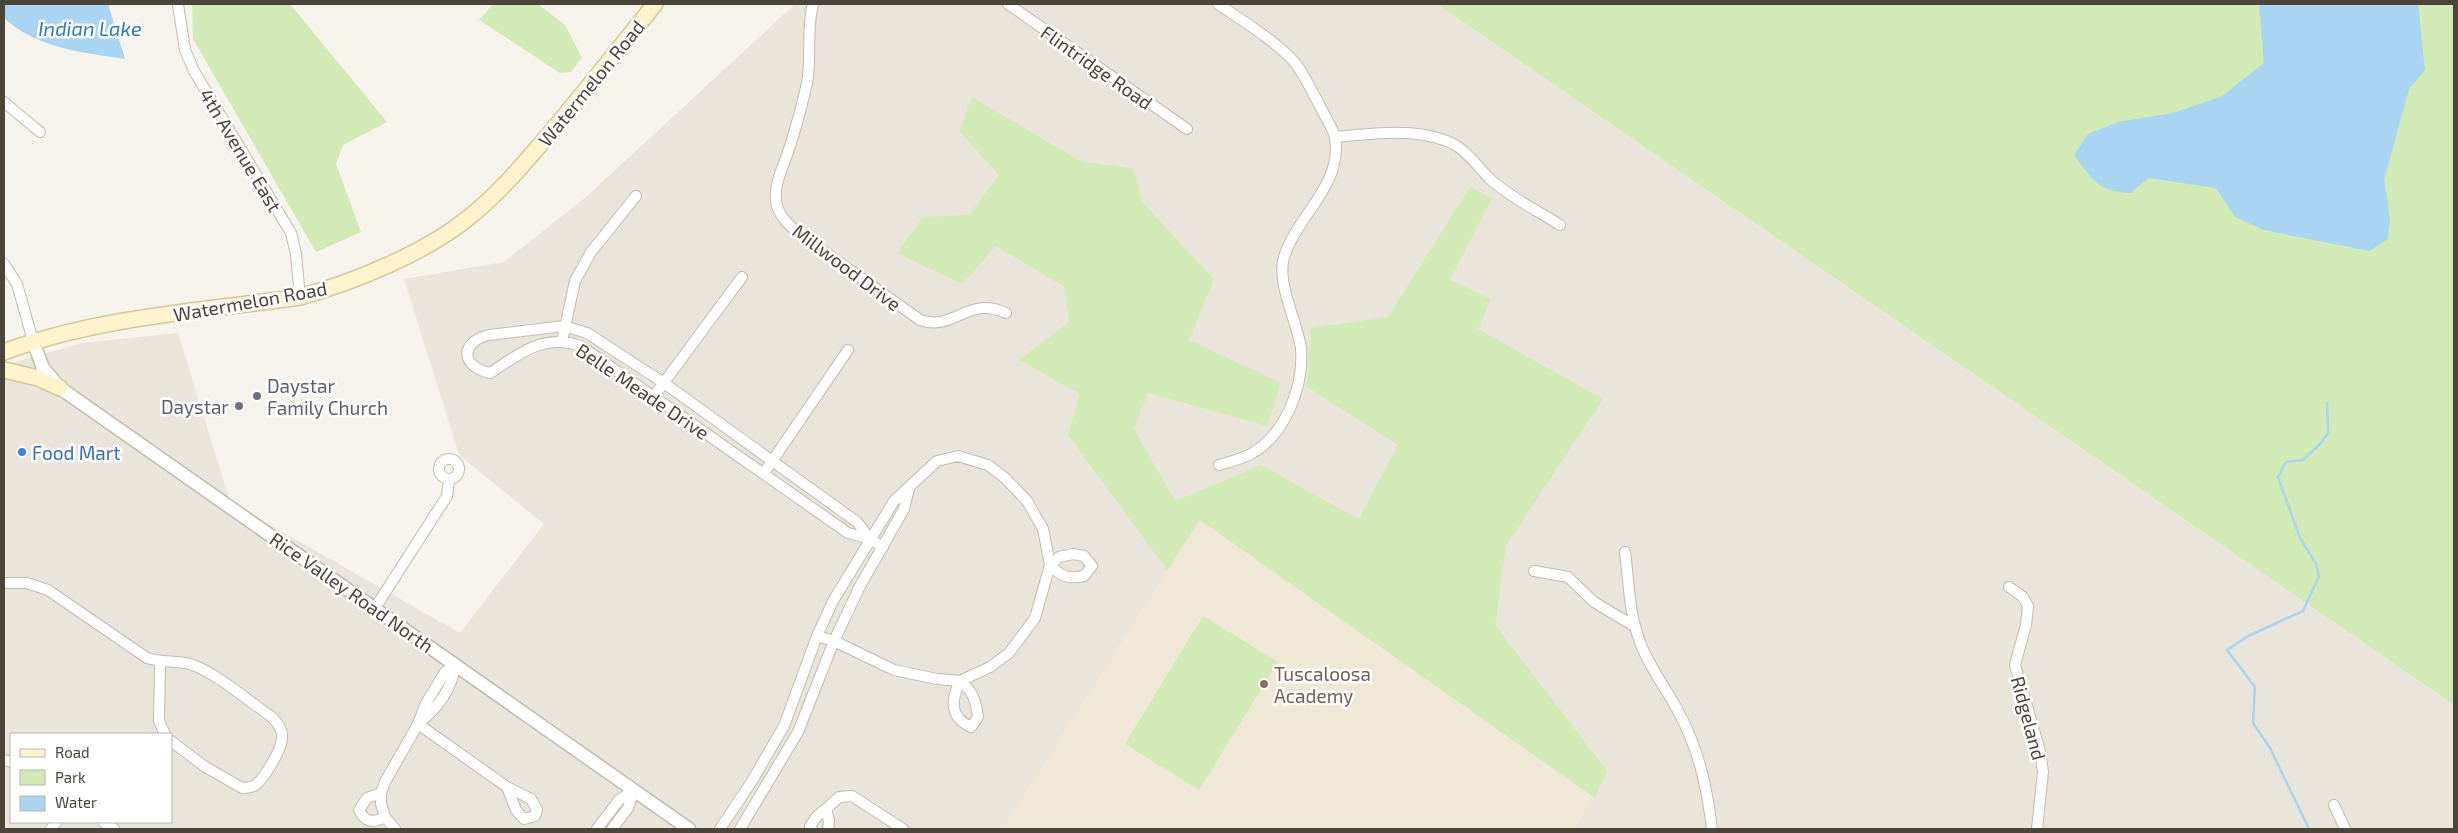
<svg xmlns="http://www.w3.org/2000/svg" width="2458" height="833" viewBox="0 0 2458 833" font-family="'Exo 2',sans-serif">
	<rect width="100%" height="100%" fill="#f6f3ec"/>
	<path fill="#eae5da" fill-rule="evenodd" d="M795,4H1437L2454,705V829H4V365L82,343L178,333L230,502L460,633L544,524L459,455L404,279L504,262L586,197ZM11,734H171V822H11Z"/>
	<path fill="#efe8d6" d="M1200,519L1595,798L1575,829H1002Z"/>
	<g fill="#d2eab5">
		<path d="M192,4H290L387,122L343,145L336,164L361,232L316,252L193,39Z"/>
		<path d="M493,4H538L565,25L582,58L571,72L560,73L479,20Z"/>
		<path d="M1437,4H2454V705Z"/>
		<path d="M972,97L1080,161L1134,169L1142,202L1214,279L1189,340L1281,383L1267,426L1148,393L1134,429L1175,501L1261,465L1359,519L1398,445L1307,387L1311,328L1388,317L1470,187L1492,198L1450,280L1491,299L1478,329L1603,399L1506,546L1495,625L1607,771L1595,798L1200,520L1167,570L1068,435L1080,394L1019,360L1069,322L1065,287L996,246L962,284L897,253L923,217L969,215L999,175L959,131Z"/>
		<path d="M1203,616L1278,662L1199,790L1125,744Z"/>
	</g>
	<g fill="#a9d4f2">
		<path d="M4,4H108L125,59C82,52 38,49 4,18Z"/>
		<path d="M2259,4H2418L2425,70L2409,89L2384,180L2390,218L2388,239L2369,251L2264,230L2235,217L2216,188L2148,178L2131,193C2099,192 2092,180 2074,155L2088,134L2118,122L2173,113L2222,96L2264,63Z"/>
	</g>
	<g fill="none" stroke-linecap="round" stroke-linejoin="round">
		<path stroke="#a9d4f2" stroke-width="2.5" d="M2309,829L2270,748L2253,723L2255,687L2227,650L2248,636L2303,611L2319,576L2316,564L2300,538L2278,477L2286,462L2303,460L2321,443L2328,433L2327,403"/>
		<defs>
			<g id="minor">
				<path d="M178,4L185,50L194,71L291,233L296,254L300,297"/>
				<path d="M813,4C806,30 812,57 807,83C802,105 796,128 789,149C784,165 774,183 776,200C777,216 791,227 802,236L920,320C955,332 967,295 1006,313"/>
				<path d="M1008,4L1187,129"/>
				<path d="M1218,4C1240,19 1280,44 1296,64C1306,78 1314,95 1322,110C1326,118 1333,129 1335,137C1343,186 1297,215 1284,257C1276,283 1298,323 1301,349C1304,387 1285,435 1251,454C1241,459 1230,462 1219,465"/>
				<path d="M4,102L40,132"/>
				<path d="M1335,137C1370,134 1410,128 1444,140C1464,146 1476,165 1490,179C1508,196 1538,211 1560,225"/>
				<path d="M4,264L17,284L33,341"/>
				<path d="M562,341L575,281L591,252L636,196"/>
				<path d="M654,396L742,277"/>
				<circle cx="449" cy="469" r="10"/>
				<path d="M764,473L848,350"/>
				<path d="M870,539L848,533L581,346C543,333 521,353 490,373C461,367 459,342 489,335L564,326L587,333L664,383L857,522L870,539L883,547"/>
				<path d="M1625,552C1629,582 1629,614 1640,642C1648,665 1665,687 1677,709C1698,747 1707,786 1712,829"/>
				<path d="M1073,554L1084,556L1092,566L1084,576C1069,579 1061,577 1050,565L1059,557Z"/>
				<path d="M1534,571L1568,577L1594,602L1634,626"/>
				<path d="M4,583H27L48,590L147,658C162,663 176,660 190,664C214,671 251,703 273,718C278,724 283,730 282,739C281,750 264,780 254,786C251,787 245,788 242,788L204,766L171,741"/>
				<path d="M2009,587L2022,596L2028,606L2026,625L2015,665L2040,751L2043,772L2037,829"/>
				<path d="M375,608L447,496L449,480"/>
				<path d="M160,662L159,721L165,734"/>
				<path d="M960,681C973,691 976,701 978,717L971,727C949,717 951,700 960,681Z"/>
				<path d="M419,723C437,709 453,688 455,664"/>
				<path d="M418,724L507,787"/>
				<path d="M4,760L11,762"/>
				<path d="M507,787L531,799L537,810L535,816L524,819L516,810Z"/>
				<path d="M381,793L367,798L359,810C365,823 374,823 385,817"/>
				<path d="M2334,805L2345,829"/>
				<path d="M826,809L839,797L852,796L903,829"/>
				<path d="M103,822L114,829"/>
				<path d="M51,829L56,822"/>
				<path d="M395,829L385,817L381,804V793L385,782L418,724L425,705L445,672L455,664"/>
				<path d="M597,829L619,800L634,790"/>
				<path d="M612,829L628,808L634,790"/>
				<path d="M720,829L752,781L784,726L817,636L833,601L894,501L937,461L958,456L988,465L1005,478L1027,501L1043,529L1050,565L1035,618L1009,653L990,667L960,681L937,679L894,670L834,641L817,636"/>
				<path d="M740,829L798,732L834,641L860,586L904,509L909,488"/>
				<path d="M812,829L810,826L817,816L826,809L829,821L828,829"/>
			</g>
			<path id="tertiary" d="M33,341L43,368L60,388L689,829"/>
			<g id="secondary">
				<path d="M4,352C98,317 202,311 300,297C354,282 425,253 468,218C500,193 526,161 552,131C587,89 621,46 655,4"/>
				<path d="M4,370L38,378L60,388"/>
			</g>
		</defs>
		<use href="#minor" stroke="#c2bbae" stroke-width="12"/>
		<use href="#tertiary" stroke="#c2bbae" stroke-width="15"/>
		<use href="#secondary" stroke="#d6c79b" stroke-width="18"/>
		<use href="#minor" stroke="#fff" stroke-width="10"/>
		<use href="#tertiary" stroke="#fff" stroke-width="12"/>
		<use href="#secondary" stroke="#fff3cd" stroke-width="15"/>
	</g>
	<g fill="#6b7280" stroke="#fff" stroke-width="2">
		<circle cx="257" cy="396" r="5"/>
		<circle cx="239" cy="406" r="5"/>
	</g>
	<circle fill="#3f7fe0" stroke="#fff" stroke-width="2" cx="22" cy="452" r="5"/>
	<circle fill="#8d6e63" stroke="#fff" stroke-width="2" cx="1264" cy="684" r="5"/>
	<g text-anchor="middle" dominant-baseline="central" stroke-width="5" stroke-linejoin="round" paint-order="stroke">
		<g font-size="19" fill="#4b4439" stroke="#fff">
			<text transform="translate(1097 67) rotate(35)">Flintridge Road</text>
			<text transform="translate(591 83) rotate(-51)">Watermelon Road</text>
			<text transform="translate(241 150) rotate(59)">4th Avenue East</text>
			<text transform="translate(847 267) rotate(37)">Millwood Drive</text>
			<text transform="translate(250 301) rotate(-10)">Watermelon Road</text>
			<text transform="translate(643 391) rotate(34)">Belle Meade Drive</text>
			<text transform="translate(352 592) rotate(35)">Rice Valley Road North</text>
			<text transform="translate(2029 718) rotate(75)">Ridgeland</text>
		</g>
		<g font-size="19" fill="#5b616d" stroke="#fff" text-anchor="start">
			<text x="267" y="385">Daystar<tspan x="267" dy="22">Family Church</tspan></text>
			<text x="229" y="406" text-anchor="end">Daystar</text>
		</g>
		<g font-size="19" fill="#366cbe" stroke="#fff" text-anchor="start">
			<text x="32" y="452">Food Mart</text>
		</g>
		<g font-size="19" fill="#785e54" stroke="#fff" text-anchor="start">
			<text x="1274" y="673">Tuscaloosa<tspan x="1274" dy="22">Academy</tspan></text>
		</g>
		<g font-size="20" font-style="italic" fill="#2e7ab2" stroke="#fff">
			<text x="90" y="28">Indian Lake</text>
		</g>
	</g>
	<rect width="2458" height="833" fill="none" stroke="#4b4439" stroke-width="10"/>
	<rect x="10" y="733" width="162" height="90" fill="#ffffff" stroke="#b7b4b0"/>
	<rect x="20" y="749" width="25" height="8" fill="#fff3cd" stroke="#b7b4b0"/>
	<text x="55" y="758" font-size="15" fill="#4b4439">Road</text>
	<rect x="20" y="770" width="25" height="15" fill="#d2eab5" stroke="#b7b4b0"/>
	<text x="55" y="783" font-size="15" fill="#4b4439">Park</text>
	<rect x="20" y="796" width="25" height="15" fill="#a9d4f2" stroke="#b7b4b0"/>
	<text x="55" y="808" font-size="15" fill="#4b4439">Water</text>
</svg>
